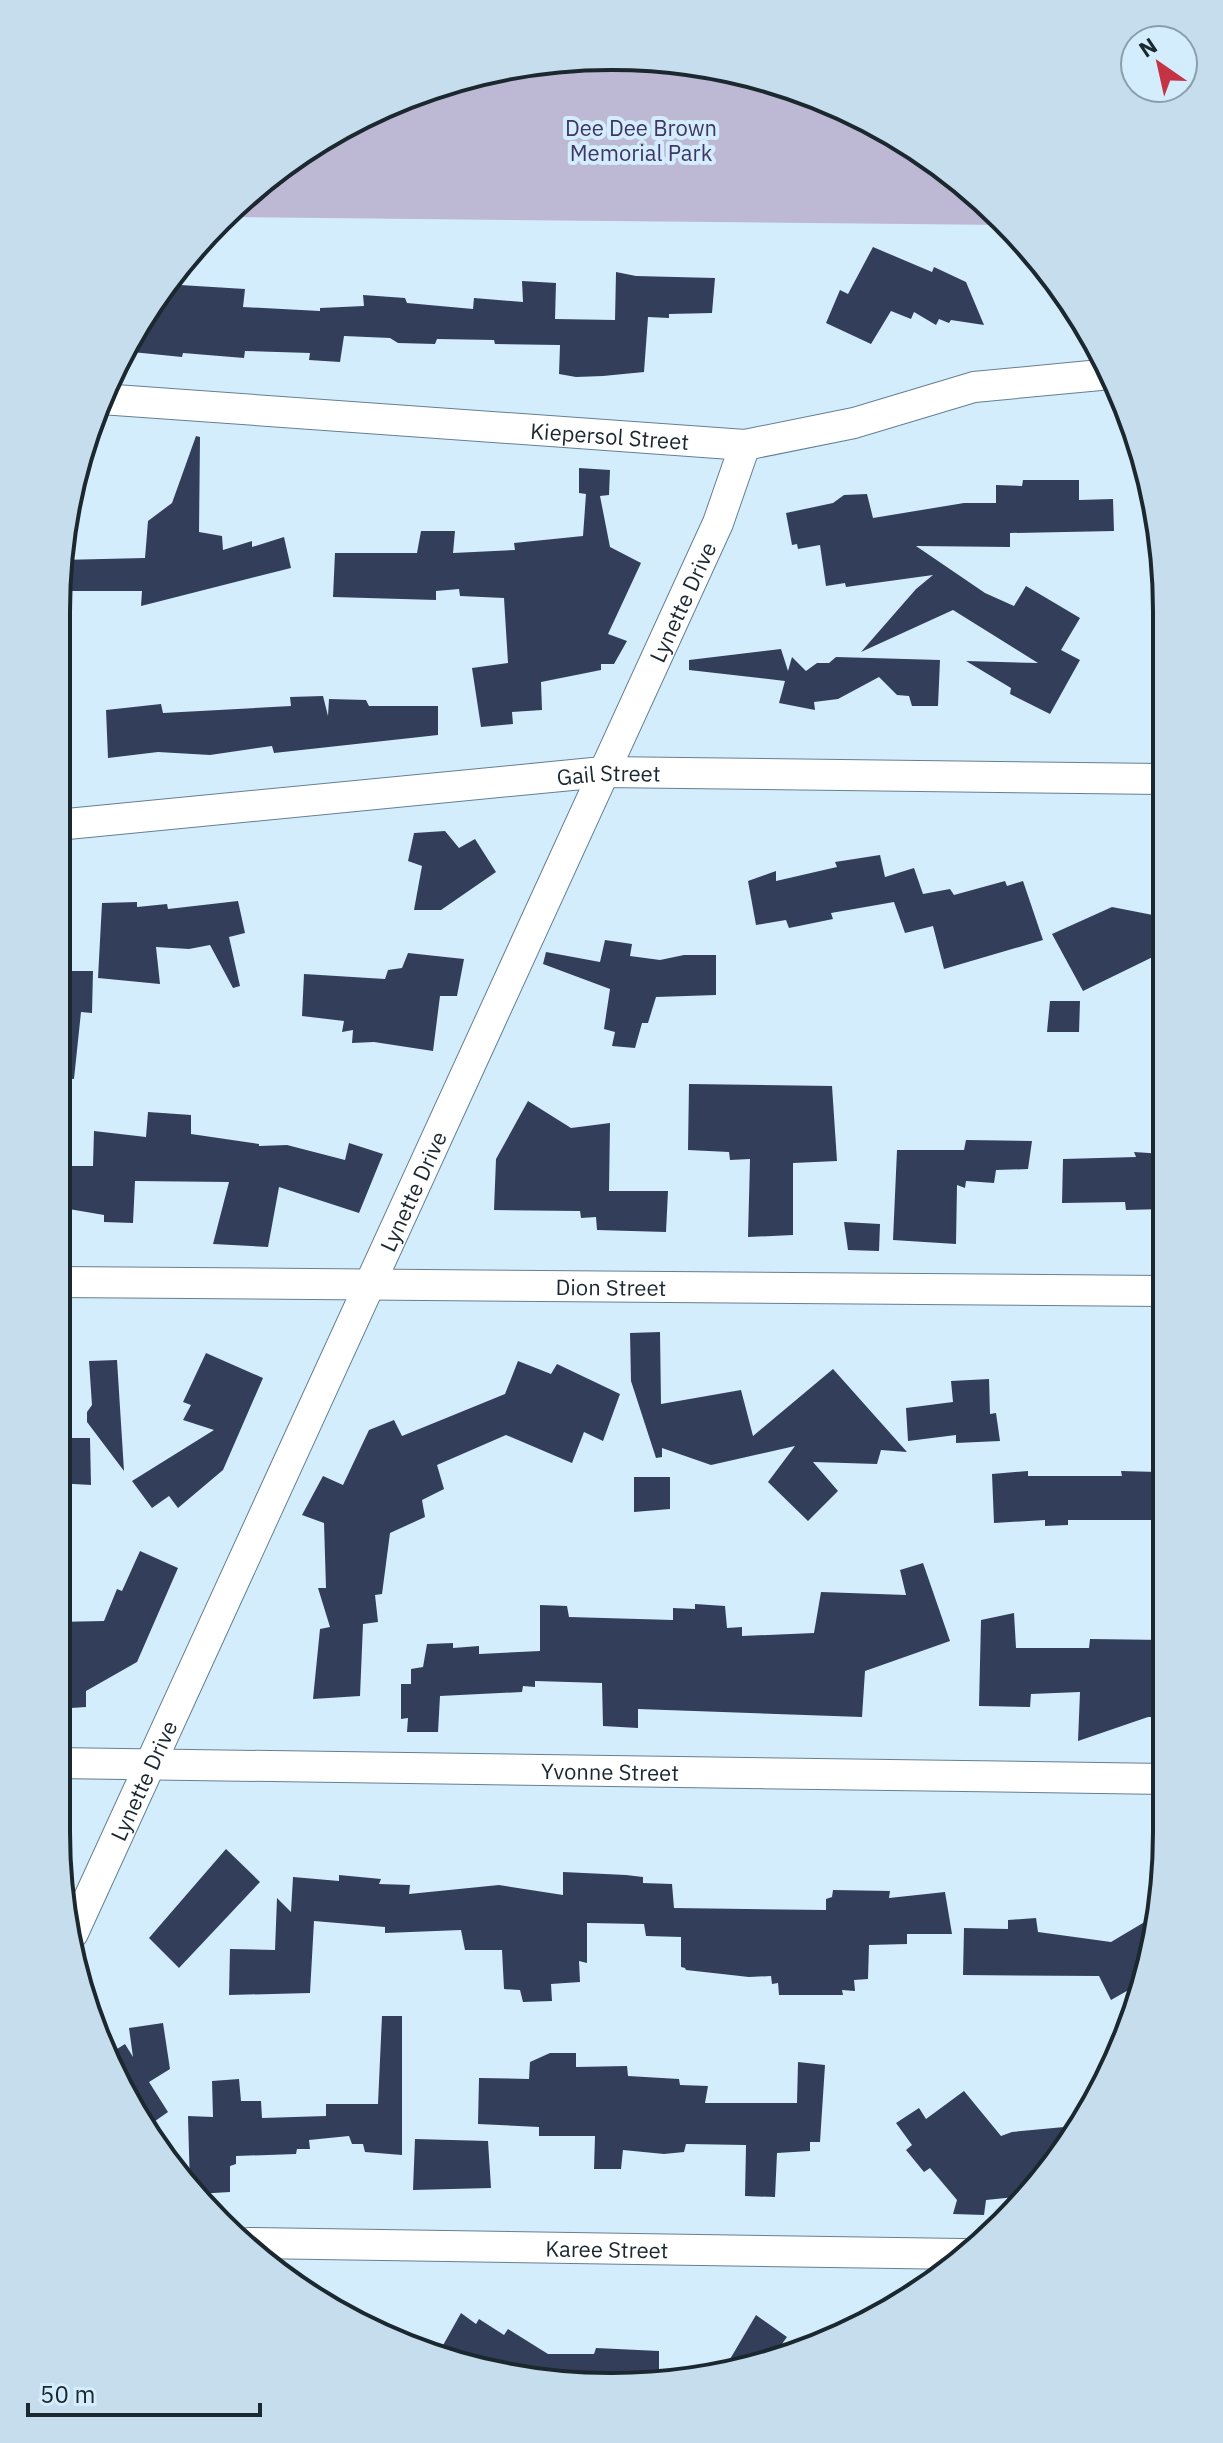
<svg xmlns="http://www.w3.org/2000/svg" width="1223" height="2443" viewBox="0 0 1223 2443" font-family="'IBM Plex Sans',sans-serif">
	<rect width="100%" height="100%" fill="#d4edfd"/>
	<path fill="#bdb8d3" d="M647,57L755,75L857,113L977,194L1007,225L223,217C303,132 423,80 537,61C572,55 611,58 647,57Z"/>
	<g fill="#333f5a">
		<path d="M873,247L932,272L934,267L966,282L984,325L951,320L949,323L939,319L936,325L914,312L911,319L891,311L871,344L826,323L840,290L848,294Z"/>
		<path d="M616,272L636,276L715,278L712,313L669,314V318L648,317L644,372L603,376L576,377L559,374L560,345L495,344L494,340L437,339L435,344L398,343L390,338L344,336L340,362L309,360L310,353L245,351L244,358L183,353L182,357L122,351L164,284L245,289L243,307L320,311V308L364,306L363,295L405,298L407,303L473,309L474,298L523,302L522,281L556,283L555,319L615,320Z"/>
		<path d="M196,436L200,437L199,532L222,536L223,550L252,541V547L284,537L291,568L141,606L142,591H64L65,586H57L60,560L145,558L148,521L172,503Z"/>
		<path d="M579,468L610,470L609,495L600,496L610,547L641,563L608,634L627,641L614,664H601V670L541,682L542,710L512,712L513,724L481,727L472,668L508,663L504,598L460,596L459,589L436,591V600L333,597L335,553H417L421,531H455L453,553L515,550L514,543L583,536L586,494L579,493Z"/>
		<path d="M1023,480H1079V500L1113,499L1114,531L1010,533V547L916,546L985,593L1014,606L1026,586L1080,618L1061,650L1080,660L1050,714L1010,694L1011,688L966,661L1038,663L953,610L861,652L916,589L933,575L846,587L845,583L826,586L820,545L798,549L797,544L792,545L786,513L833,503L844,495L867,494L873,518L964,503H996V485L1022,486Z"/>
		<path d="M781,649L788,671L792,657L806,671L817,663H829L836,657L940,660L938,706H912L909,696L897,695L879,677L838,699L814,702L815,710L779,703L785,681L689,670V660Z"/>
		<path d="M323,696L328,716L329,699L366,700L369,706H438V735L274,753L272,746L210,755L158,752L108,758L106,710L161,704L163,713L291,706L290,697Z"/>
		<path d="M445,831L459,848L475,839L496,872L441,910H414L422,866L408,861L414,833Z"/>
		<path d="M880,855L885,877L914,868L923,894L950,889L954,895L1005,881L1007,886L1023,881L1043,940L944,969L933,926L905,933L894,902L831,913L833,919L789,928L786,920L756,925L748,881L776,871V881L837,867L835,862Z"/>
		<path d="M238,901L245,933L229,937L240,986L233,988L210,945L189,949L156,947L160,984L98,978L102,903L137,902V907L167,904L168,909Z"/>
		<path d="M1112,907L1163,917V952L1083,991L1052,934Z"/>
		<path d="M605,940L632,944L630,956L660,960L684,955H716V995L656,997L648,1023H642L635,1048L612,1046L615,1032L604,1029L610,989L543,964L546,952L600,962Z"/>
		<path d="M408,953L464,959L457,996H440L433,1051L374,1042L352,1043L353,1030L342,1032L344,1021L302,1016L304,974L385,979L388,970L402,968Z"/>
		<path d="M57,971H93L92,1013L81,1012L74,1079L57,1078Z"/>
		<path d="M1050,1001H1080L1079,1032H1047Z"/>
		<path d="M689,1084L832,1086L837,1161L793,1163V1235L748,1237L750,1159L730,1160L729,1152L688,1150Z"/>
		<path d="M528,1101L571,1128L610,1123L609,1191H668L666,1232L597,1230L596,1217L581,1218L580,1211L494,1210L496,1159Z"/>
		<path d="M148,1112L191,1115V1134L259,1144V1146L287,1145L345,1160L349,1143L383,1154L359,1213L279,1187L268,1247L213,1244L229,1182L135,1181L133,1223L104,1222V1215L57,1207V1166H93L94,1131L146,1137Z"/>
		<path d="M966,1140L1032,1141L1028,1169L996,1170L994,1183L966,1181L965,1188L957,1185L956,1244L893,1240L897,1150H964Z"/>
		<path d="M1134,1152L1164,1154V1209L1126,1210L1125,1202L1062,1203L1063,1159L1136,1157Z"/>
		<path d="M844,1222L880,1224L879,1251L848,1250Z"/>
		<path d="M660,1332L661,1404L741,1390L753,1436L833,1369L907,1452L881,1450L877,1464L813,1462L838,1491L808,1521L768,1482L795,1446L711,1465L662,1448V1457L656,1458L631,1381L630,1333Z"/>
		<path d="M206,1353L263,1378L223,1470L178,1508L169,1496L152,1508L132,1481L214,1430L183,1420L191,1405L183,1402Z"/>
		<path d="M117,1360L124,1471L87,1422V1412L92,1405L89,1361Z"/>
		<path d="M518,1361L551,1374L557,1364L620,1394L603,1441L584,1432L572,1463L506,1435L437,1465L444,1489L422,1500L425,1517L390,1533L382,1594L375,1595L378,1622L363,1624L360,1696L313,1699L320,1629L330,1627L318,1588H326L324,1523L302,1515L323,1476L343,1485L369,1430L394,1420L402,1436L505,1394Z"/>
		<path d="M989,1379L990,1414L996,1413L1000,1441L956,1443V1435L908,1441L906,1408L953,1402L951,1381Z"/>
		<path d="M56,1438H90L91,1485L56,1483Z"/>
		<path d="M1028,1471V1476H1122L1121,1471L1158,1472L1161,1520H1068V1525L1045,1526V1520L994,1523L992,1474Z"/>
		<path d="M634,1477H670V1509L634,1512Z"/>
		<path d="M140,1551L178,1568L137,1662L86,1691V1707L56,1709V1622L104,1621L117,1589L122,1591Z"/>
		<path d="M923,1563L950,1641L865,1671L862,1717L638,1709V1728L603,1726L602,1683L535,1681V1687L523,1686L522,1692L440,1696L438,1732H407L408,1718L401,1719V1684H411V1669L423,1667L427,1644L453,1643V1648L479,1646V1654L540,1651V1605L567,1606L569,1617L673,1620V1608L695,1609V1604L725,1606L727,1628L742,1627V1636L814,1633L821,1592L906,1595L900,1570Z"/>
		<path d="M1014,1613L1016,1648H1089L1090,1639L1165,1640V1717H1148L1078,1741L1080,1692L1031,1694L1030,1707L979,1706L981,1620Z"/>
		<path d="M226,1849L260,1882L179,1968L149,1938Z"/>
		<path d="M563,1872L626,1875L643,1877V1883L672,1884L674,1908L826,1910V1899L832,1897L833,1890L890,1891L889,1898L945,1892L952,1934H907V1944L869,1945L868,1979L854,1980L855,1991L842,1990L843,1995H779L778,1983L772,1984L771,1976L749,1977L686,1970L685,1968L681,1967V1937L646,1936L644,1924L587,1923V1963L579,1961L580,1982L551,1984L552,2001L523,2002L520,1990L504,1989L502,1950H465L461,1930L385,1933V1927L314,1921L310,1993L229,1995L230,1949L275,1950L277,1898L291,1912L293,1877L339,1881V1875L381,1879L379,1884L410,1885L409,1894L499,1885L563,1895Z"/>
		<path d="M1158,1914L1146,1980L1111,2000L1099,1976L963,1975L964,1928L1008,1929V1920L1036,1918L1038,1932L1111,1942Z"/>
		<path d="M382,2016H402V2155L365,2152L363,2144H352L349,2136L309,2140L310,2149H297L296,2154L236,2156V2164L230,2166V2192L196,2194L190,2188L188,2116L213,2117L212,2081L239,2079L241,2101H261L262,2118L326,2116V2104H378Z"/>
		<path d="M163,2023L170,2069L149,2082L168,2112L148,2126L109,2054L125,2044L133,2057L129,2028Z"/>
		<path d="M550,2053H576V2067L627,2066L628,2076L679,2079L680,2085L708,2086L705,2103H797L798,2062L825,2065L820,2142H810V2151L777,2153L775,2197L745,2196L746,2145L686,2144L684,2152L664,2154L623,2150L621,2169H594L595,2136H539V2127L478,2124L479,2078L529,2079L530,2062Z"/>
		<path d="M964,2091L1001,2136L1012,2132L1075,2126L1025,2196L986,2200L984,2215L953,2214L957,2200L930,2168L924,2172L906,2150L912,2145L896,2123L919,2108L926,2119Z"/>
		<path d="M415,2139L488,2141L491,2188L413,2190Z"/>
		<path d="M461,2313L476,2324L479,2319L504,2335L508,2329L548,2354H594L596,2348L659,2351V2381L503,2376L437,2356Z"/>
		<path d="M756,2315L787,2337L774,2355L723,2371Z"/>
	</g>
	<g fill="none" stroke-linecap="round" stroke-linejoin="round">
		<defs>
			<g id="minor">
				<path id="s1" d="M101,399L745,445L854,423L974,387L1111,374"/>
				<path id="s2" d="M57,825L603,772L1163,779"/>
				<path id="s3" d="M57,1282L1164,1291"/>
				<path id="s4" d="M56,1763L1166,1779"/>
				<path id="s5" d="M73,1933L718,523L745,445"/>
				<path id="s6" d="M249,2243L963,2254"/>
			</g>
		</defs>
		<use href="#minor" stroke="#647f92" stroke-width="32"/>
		<use href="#minor" stroke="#fff" stroke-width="30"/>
	</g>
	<g text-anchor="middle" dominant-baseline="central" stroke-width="8" stroke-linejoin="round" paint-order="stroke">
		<g font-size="22" fill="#413564" stroke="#d4edfd">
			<text x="641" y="127">Dee Dee Brown<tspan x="641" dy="25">Memorial Park</tspan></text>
		</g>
		<g font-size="22" fill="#1c282f" stroke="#d4edfd">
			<text stroke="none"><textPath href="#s1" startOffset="510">Kiepersol Street</textPath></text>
			<text stroke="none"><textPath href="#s5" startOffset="1464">Lynette Drive</textPath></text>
			<text stroke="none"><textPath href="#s2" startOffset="554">Gail Street</textPath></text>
			<text stroke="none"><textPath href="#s5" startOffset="816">Lynette Drive</textPath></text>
			<text stroke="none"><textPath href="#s3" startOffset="554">Dion Street</textPath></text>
			<text stroke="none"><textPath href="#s4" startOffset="554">Yvonne Street</textPath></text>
			<text stroke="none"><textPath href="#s5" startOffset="168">Lynette Drive</textPath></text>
			<text stroke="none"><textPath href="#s6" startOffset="358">Karee Street</textPath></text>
		</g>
	</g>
	<path d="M0 0H1223V2443H0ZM611 70H612A541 541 0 0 1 1153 611V1832A541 541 0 0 1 612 2373H611A541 541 0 0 1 70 1832V611A541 541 0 0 1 611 70Z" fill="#c5dded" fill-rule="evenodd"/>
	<path fill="none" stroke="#1c282f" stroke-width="4" d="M611 70H612A541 541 0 0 1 1153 611V1832A541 541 0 0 1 612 2373H611A541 541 0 0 1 70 1832V611A541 541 0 0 1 611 70Z"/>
	<g transform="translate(1159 64) rotate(326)"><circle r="38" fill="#d4edfd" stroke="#8a9eab" stroke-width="2"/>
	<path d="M0-6L14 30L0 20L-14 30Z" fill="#c53445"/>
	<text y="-12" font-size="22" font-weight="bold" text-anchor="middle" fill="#1c282f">N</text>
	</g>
	<path d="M28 2403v12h232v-12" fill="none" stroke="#1c282f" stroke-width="4"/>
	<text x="40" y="2403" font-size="24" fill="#1c282f" stroke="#d4edfd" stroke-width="6" paint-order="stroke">50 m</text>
</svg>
